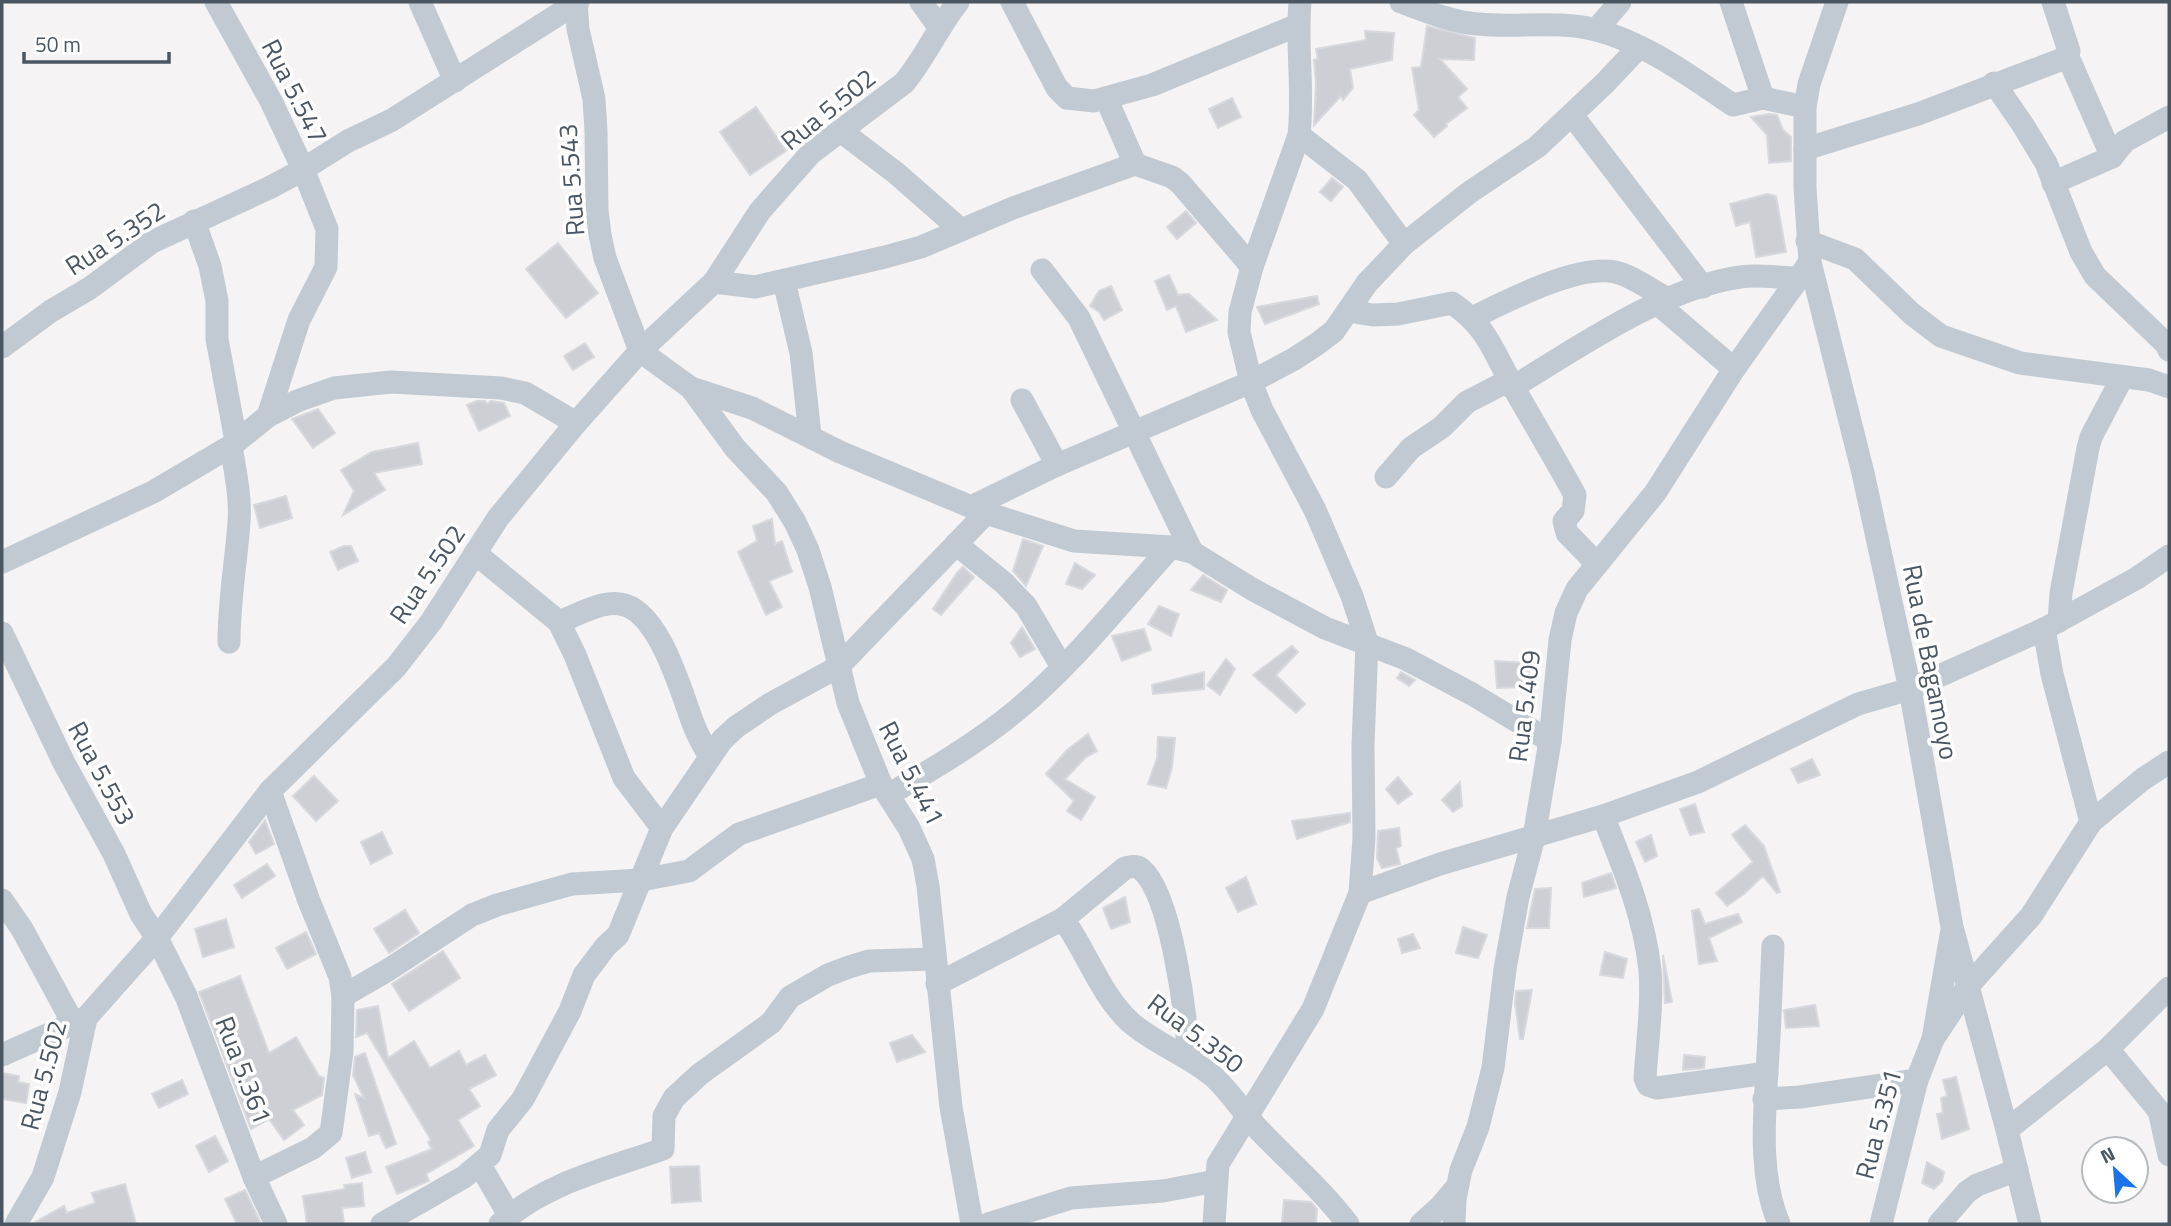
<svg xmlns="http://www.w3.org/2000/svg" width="2171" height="1226" viewBox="0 0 2171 1226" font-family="'Titillium Web',sans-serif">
	<rect width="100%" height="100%" fill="#f5f3f3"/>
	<g fill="#cdcfd5" stroke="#d7d9de" stroke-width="2">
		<path d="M1427,26L1475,38L1474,60L1440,59L1467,89L1458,97L1467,108L1446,124L1447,126L1434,137L1414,115L1419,110L1412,68L1421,67Z"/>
		<path d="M1365,31L1394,33L1392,60L1350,69L1353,88L1343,100L1341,96L1314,125L1316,83L1314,60L1318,59L1316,49L1366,40Z"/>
		<path d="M1232,98L1241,117L1218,128L1209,109Z"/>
		<path d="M756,107L786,151L750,175L720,132Z"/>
		<path d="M1769,114L1777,115L1783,130L1791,137V161L1769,163L1767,135L1751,117Z"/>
		<path d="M1332,178L1343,187L1331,201L1320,192Z"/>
		<path d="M1767,194L1776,196L1786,252L1756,257L1750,222L1736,226L1730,204Z"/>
		<path d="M1186,211L1196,223L1177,239L1167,227Z"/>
		<path d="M558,243L598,293L566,318L526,269Z"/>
		<path d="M1169,275L1178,295L1189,294L1217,320L1186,332L1176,306L1167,310L1155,281Z"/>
		<path d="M1111,286L1122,310L1104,320L1099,312L1090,306L1099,291Z"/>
		<path d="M1317,296L1319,304L1265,324L1257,307Z"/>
		<path d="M585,343L594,357L573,370L564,356Z"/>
		<path d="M477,401H485L487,404L491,401L504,403L510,416L479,431L467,405Z"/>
		<path d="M318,409L335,433L313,448L292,419Z"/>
		<path d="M418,443L422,464L374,473L385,490L343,515L354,491L341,470L372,452Z"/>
		<path d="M286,496L292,518L260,528L254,505Z"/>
		<path d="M772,519L775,544L782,541L792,572L769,581L782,607L766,615L738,552L757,541L753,526Z"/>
		<path d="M1023,539L1043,546L1026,586L1013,571Z"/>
		<path d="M344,546H351L358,561L338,570L330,552Z"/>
		<path d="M1075,563L1095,575L1082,589L1066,584Z"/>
		<path d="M963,567L974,577L941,615L933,609L957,573Z"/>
		<path d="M1203,575L1227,590L1221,602L1191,590Z"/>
		<path d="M1159,606L1179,614L1171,636L1148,624Z"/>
		<path d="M1022,627L1035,649L1020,657L1011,643Z"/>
		<path d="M1144,629L1151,650L1122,661L1112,636Z"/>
		<path d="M1292,646L1298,652L1276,675L1305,704L1296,713L1253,675Z"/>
		<path d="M1226,659L1235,669L1220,695L1207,685Z"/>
		<path d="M1495,661L1529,663L1530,687L1497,688Z"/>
		<path d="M1204,672V689L1153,694L1152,685Z"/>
		<path d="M1401,672L1415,680L1409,686L1397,678Z"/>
		<path d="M1088,734L1097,751L1086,757L1065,779L1095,797L1081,820L1067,811L1074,801L1046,774L1067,750Z"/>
		<path d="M1158,737L1175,738L1172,767L1166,788L1148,784L1157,758Z"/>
		<path d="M1812,759L1820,775L1798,783L1791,769Z"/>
		<path d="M314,776L338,801L316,821L293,796Z"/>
		<path d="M1398,777L1412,794L1398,804L1386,789Z"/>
		<path d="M1460,782L1462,806L1453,812L1442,800Z"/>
		<path d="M1695,804L1704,832L1690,835L1680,809Z"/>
		<path d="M1350,813V822L1297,839L1292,821Z"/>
		<path d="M265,820L274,844L256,854L249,842Z"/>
		<path d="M1745,825L1764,846L1780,892L1777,893L1763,876L1744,894L1727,906L1716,893L1753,862L1732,835Z"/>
		<path d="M1399,828L1401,846L1396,848L1400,864L1382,868L1377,858L1378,831Z"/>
		<path d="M382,832L392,853L371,864L361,842Z"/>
		<path d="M1651,835L1657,856L1645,862L1636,842Z"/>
		<path d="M267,864L275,876L242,898L234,885Z"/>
		<path d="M1611,873L1616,888L1584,897L1582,883Z"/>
		<path d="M1246,877L1256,904L1238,912L1226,888Z"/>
		<path d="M1551,888L1549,928H1527L1535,889Z"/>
		<path d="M1125,897L1130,922L1111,929L1103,908Z"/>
		<path d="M1699,909L1705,924L1738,914L1742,922L1709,938L1717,961L1699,964L1692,911Z"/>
		<path d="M405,910L419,933L389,953L374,929Z"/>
		<path d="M226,919L234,947L203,957L195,929Z"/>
		<path d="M1463,927L1487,935L1478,958L1456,953Z"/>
		<path d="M306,932L316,954L287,969L276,948Z"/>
		<path d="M1413,934L1420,948L1402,953L1398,939Z"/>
		<path d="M443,951L460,978L409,1011L392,984Z"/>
		<path d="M1605,952L1627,959L1623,978L1600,975Z"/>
		<path d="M1663,955L1672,1002L1665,1003Z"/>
		<path d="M240,976L269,1053L296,1037L319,1076L324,1078L322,1095L293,1110L304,1125L284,1140L269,1119L251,1129L199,992Z"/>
		<path d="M1532,990L1523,1039H1520L1515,1003L1516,991Z"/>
		<path d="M1815,1005L1819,1026L1786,1028L1784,1010Z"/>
		<path d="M378,1006L388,1058L414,1041L430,1068L459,1051L466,1065L485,1055L496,1075L469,1089L480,1106L458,1120L474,1146L426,1174L429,1181L397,1194L386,1167L432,1149L428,1142L431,1140L367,1033L356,1037L357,1010Z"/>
		<path d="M912,1035L925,1052L897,1062L890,1043Z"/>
		<path d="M365,1053L396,1144L386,1148L379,1133L369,1136L355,1094L364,1098L353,1075L355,1057Z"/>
		<path d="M1684,1055L1705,1057L1704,1068L1683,1070Z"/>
		<path d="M2,1073L19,1076L18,1082L29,1084L26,1103L2,1099Z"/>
		<path d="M1956,1077L1969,1129L1942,1139L1937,1114L1943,1113L1941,1098L1947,1096L1943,1080Z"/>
		<path d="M182,1080L188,1094L159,1108L152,1094Z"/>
		<path d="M215,1136L228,1161L209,1172L196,1146Z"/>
		<path d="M365,1152L371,1172L352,1178L346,1158Z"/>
		<path d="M1927,1162L1944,1172L1942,1181L1934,1189L1922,1183Z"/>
		<path d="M699,1166L701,1201L672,1203L670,1167Z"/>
		<path d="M362,1183L364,1206L342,1208L344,1224H307L303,1196L345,1189L344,1185Z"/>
		<path d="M125,1184L136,1224H32L64,1206L67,1213L95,1203L92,1193Z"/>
		<path d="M245,1190L261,1224H237L225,1199Z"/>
		<path d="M1284,1200L1311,1202L1317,1209L1316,1224L1282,1223Z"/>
	</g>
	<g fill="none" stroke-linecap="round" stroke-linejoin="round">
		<g stroke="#c1cad2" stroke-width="23">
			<path d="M216,2L271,101L303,169L327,229L326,267L299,320L268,416"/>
			<path d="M420,2L455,81"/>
			<path d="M576,2L578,29L594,99L596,131L597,210L600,235L605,258L640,351L691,388L752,408L840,452L986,513L1074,541L1171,547L1192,552L1252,589L1325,628L1406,659L1472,694L1550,741"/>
			<path d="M921,2L939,27"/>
			<path d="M1012,2L1057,88L1067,98L1094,101L1152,85L1298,25"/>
			<path d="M1401,2C1426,11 1451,22 1478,24C1517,28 1558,20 1596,30C1646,43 1691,77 1733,105L1763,98L1805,107"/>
			<path d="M1731,2L1763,98"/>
			<path d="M1837,2L1809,84L1805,107V188L1810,262L1863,473L1910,689L1952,927L2007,1130L2030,1224"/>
			<path d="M2053,2L2069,51L2068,57L2112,157"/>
			<path d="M1596,30L1620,2"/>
			<path d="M1994,83L2023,125L2046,163L2081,252L2095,276L2166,344L2169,350"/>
			<path d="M1106,98L1135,164"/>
			<path d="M1572,115L1703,287"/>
			<path d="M842,132L896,173L961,230"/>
			<path d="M1299,135L1357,180L1404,244"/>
			<path d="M1805,149L1918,114L2068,57"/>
			<path d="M2053,183L2112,157L2125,141L2169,117"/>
			<path d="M194,221L210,266L217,301V339L236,441"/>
			<path d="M1807,241L1855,259L1912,314L1941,336L2020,363L2149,380L2169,387"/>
			<path d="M1042,270L1079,318L1192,552"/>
			<path d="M784,281L801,353L810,435"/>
			<path d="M714,282L755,287L885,257L921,247L1013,208L1135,164L1172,177L1180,183L1252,267"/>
			<path d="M1658,304L1734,369"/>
			<path d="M1348,311L1373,315L1398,314L1452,303C1490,329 1493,353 1515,390C1535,425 1556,460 1575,495L1573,511L1564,521L1567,533L1597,564"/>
			<path d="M1472,318C1507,301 1577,264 1615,272C1633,276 1652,291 1668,299"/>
			<path d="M2,347L51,311L90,288L152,242L269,188L297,173L348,141L392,120L578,2"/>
			<path d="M691,388L735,448L777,493L795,522L808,550L820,587L848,703L881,784L909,828L923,859L928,886L951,1107L972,1224"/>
			<path d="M1022,400L1057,465"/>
			<path d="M1386,477L1411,448L1442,427L1467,402L1502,384L1513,387C1579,347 1663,288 1740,277C1758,274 1780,278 1799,278"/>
			<path d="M973,506L1057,465L1251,382L1294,359L1317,344L1334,331L1367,283L1404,244L1470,192L1537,147L1604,84L1639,47"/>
			<path d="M956,544L1004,583L1026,606L1062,667"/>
			<path d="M475,553L559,622L575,655L624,778L662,828"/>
			<path d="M2,562L153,492L231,446L268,416L297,401L334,388L391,382L501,388L525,393L576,423"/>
			<path d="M2059,621L2061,593L2088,448L2091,437L2122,378"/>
			<path d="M559,622C577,615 601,601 620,604C659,609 681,692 693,723C697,735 704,746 710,757"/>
			<path d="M2044,629L2052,674L2091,822"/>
			<path d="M2,633L64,763L114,854L141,914L157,938L186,996L254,1177L276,1224"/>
			<path d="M229,642C229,600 236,564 239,522C241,497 235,471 231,446"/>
			<path d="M888,795C933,769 977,743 1017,710C1074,663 1121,602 1171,547"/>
			<path d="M1603,816C1623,866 1644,915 1650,970C1653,1005 1647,1043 1645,1078L1648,1085L1657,1088L1767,1073"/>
			<path d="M1360,893L1440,864L1603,816L1698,782L1858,704L1910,689L2044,629L2137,578L2169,556"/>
			<path d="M2,900L22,929L73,1023"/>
			<path d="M1063,919L1125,868C1130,867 1136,865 1141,869C1172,894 1186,1018 1189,1058"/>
			<path d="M1773,946C1771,987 1770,1028 1767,1070C1764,1121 1759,1176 1779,1224"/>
			<path d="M937,984L1063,919C1087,952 1100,994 1130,1022C1156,1045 1189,1055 1215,1078C1232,1094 1244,1114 1260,1131C1290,1162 1322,1190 1348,1224"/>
			<path d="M343,996L388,970L472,915L497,905L572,884L641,880L689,871L739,834L881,784"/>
			<path d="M1933,1039L1969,985L2031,916L2091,822L2143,779L2169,762"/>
			<path d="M2108,1049L2159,1111L2169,1155"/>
			<path d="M2,1055L85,1018"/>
			<path d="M1764,1099L1800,1097L1917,1080"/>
			<path d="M2007,1130L2108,1049L2169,988"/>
			<path d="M480,1165L509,1215"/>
			<path d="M254,1177L313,1148L331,1133L342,1052L343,996L340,977L309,901L270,791"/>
			<path d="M16,1224L43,1177L70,1092L86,1018L157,938L270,791L396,667L431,622L498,518L576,423L640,351L714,282L760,211L811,153L904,83C925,58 938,27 958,2"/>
			<path d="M382,1224L464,1177L490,1155L498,1130L523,1099L570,1011L584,975L606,946L618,935L662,828L722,740L736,727L770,704L838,667L986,513"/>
			<path d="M500,1224C544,1183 607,1169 663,1149L664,1116L674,1098L700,1074L771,1023L790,997L828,975L849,967L869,961L934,959"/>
			<path d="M988,1224L1071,1198L1163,1191L1216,1181"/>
			<path d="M1214,1224L1218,1164L1313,1009L1360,893L1364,838L1363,745L1367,642L1352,596L1315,510L1262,410L1251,382L1239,332L1240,312L1252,267L1299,135C1304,91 1296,46 1300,2"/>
			<path d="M1421,1224L1441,1206L1457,1187"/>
			<path d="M1454,1224L1455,1199L1461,1170L1478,1127L1493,1068L1505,969L1518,897L1534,837L1550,741L1560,640L1566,613L1577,589L1655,493L1734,369L1810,262"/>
			<path d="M1881,1224L1917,1080L1933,1039L1951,935"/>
			<path d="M1939,1224L1967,1192L1977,1185L2017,1170"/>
		</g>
	</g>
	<g text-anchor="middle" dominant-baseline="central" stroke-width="7" stroke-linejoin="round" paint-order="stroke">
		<g font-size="26" fill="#4a5661" stroke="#fff">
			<text transform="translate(295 91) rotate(63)">Rua 5.547</text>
			<text transform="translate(828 109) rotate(-39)">Rua 5.502</text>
			<text transform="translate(571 180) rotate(-94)">Rua 5.543</text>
			<text transform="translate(115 238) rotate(-33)">Rua 5.352</text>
			<text transform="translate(427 574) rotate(-56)">Rua 5.502</text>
			<text transform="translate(1931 662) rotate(79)">Rua de Bagamoyo</text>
			<text transform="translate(1524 706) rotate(-83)">Rua 5.409</text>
			<text transform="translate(102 773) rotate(62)">Rua 5.553</text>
			<text transform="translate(912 773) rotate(63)">Rua 5.441</text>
			<text transform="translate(1196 1033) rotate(37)">Rua 5.350</text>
			<text transform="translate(244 1070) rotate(69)">Rua 5.361</text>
			<text transform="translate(43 1075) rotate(-75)">Rua 5.502</text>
			<text transform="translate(1878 1124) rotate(-75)">Rua 5.351</text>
		</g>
	</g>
	<rect width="2171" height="1226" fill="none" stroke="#4a5661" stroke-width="7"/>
	<g transform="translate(2115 1170) rotate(334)"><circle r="33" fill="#ffffff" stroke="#b7bbc0" stroke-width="2"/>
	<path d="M0-5L12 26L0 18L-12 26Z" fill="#1a73e8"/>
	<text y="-10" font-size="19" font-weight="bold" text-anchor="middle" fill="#4a5661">N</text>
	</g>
	<path d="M24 52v10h145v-10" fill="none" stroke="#4a5661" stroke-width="3.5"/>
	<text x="35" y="52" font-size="21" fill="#4a5661" stroke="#ffffff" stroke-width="5" paint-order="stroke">50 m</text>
</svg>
